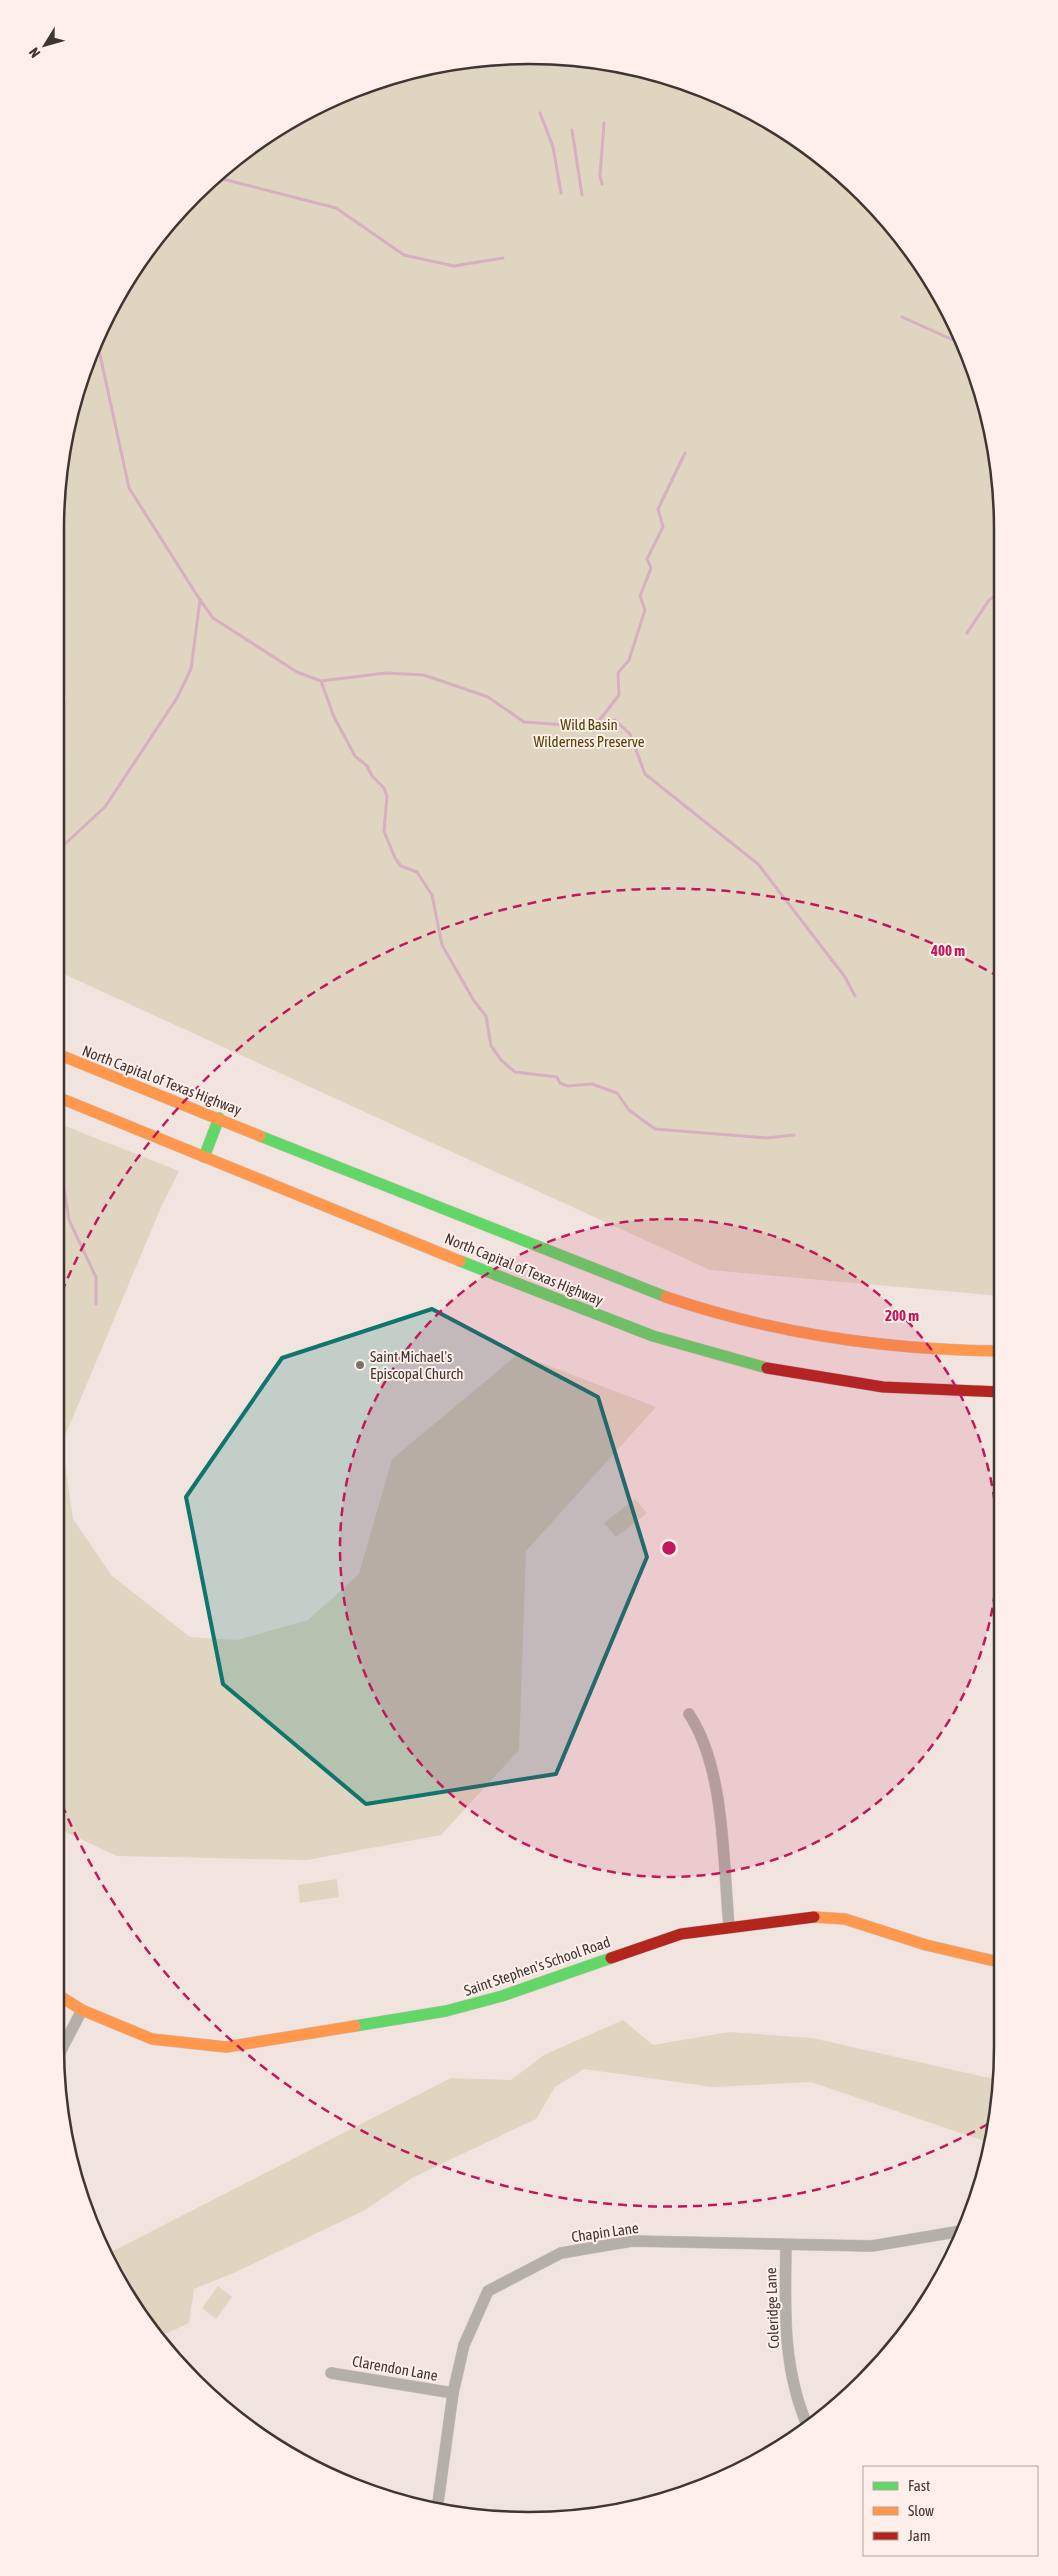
<svg xmlns="http://www.w3.org/2000/svg" width="1058" height="2576" viewBox="0 0 1058 2576" font-family="'Asap Condensed',sans-serif">
	<rect width="100%" height="100%" fill="#f1e4df"/>
	<g fill="#e0d5c1">
		<path d="M498,56L591,59L681,80L793,135L886,217L954,320L999,467L1001,1296L710,1270L55,970V746L66,699L55,609V529L80,377L118,292L172,217L240,153L319,104L406,71Z"/>
		<path d="M55,1122L179,1171L162,1205L62,1443L73,1519L112,1576L190,1637L237,1640L308,1620L359,1574L392,1459L518,1354L656,1407L526,1551L519,1750L441,1835L307,1860L117,1856L55,1827Z"/>
		<path d="M635,1499L647,1513L616,1537L604,1523Z"/>
		<path d="M337,1879L339,1897L300,1903L298,1885Z"/>
		<path d="M623,2020L653,2045L729,2032L812,2038L994,2079L993,2107L987,2142L811,2082L713,2087L584,2069L555,2087L536,2119L412,2178L365,2210L236,2272L194,2289L189,2323L157,2338L118,2284L104,2251L115,2250L451,2078L511,2080L544,2055Z"/>
		<path d="M218,2286L232,2297L216,2319L202,2308Z"/>
	</g>
	<g fill="none" stroke-linecap="round" stroke-linejoin="round">
		<g stroke="#d6b0c0" stroke-width="3">
			<path d="M540,113L553,147L561,193"/>
			<path d="M572,130L582,195"/>
			<path d="M602,184L600,175L604,123"/>
			<path d="M198,193L223,179L336,208L404,255L454,266L503,258"/>
			<path d="M902,317L962,344"/>
			<path d="M200,600L213,618L297,672L321,681L386,673L424,675L488,697L524,722L594,727L615,720L630,734L645,774L758,864L845,977L855,996"/>
			<path d="M967,633L989,600L999,593"/>
			<path d="M321,681L334,717L355,756L367,766L372,776L384,788L387,796L384,831L395,858L401,866L417,872L432,895L442,945L474,1001L486,1016L491,1046L502,1061L515,1072L557,1077L560,1083L567,1086L592,1084L617,1093L629,1110L655,1129L767,1138L794,1135"/>
			<path d="M595,726L619,695L618,673L629,660L645,610L640,596L651,568L647,559L663,527L658,509L685,453"/>
			<path d="M55,853L105,807L177,698L191,669L200,600L129,488L97,341"/>
			<path d="M58,1150L69,1220L96,1277V1304"/>
		</g>
		<defs>
			<g id="street">
				<path d="M689,1714C725,1768 723,1861 729,1926"/>
				<path d="M57,2058L82,2010"/>
				<path d="M786,2245C785,2308 782,2368 808,2427"/>
				<path d="M331,2373L453,2393"/>
				<path d="M437,2510L453,2393L464,2345L488,2291L561,2253L632,2241L872,2246L961,2231"/>
			</g>
			<g id="fast">
				<path d="M260,1136L666,1297"/>
				<path d="M204,1157L219,1118"/>
				<path d="M460,1261L653,1336L767,1368"/>
				<path d="M355,2026L446,2011L502,1996L611,1958"/>
			</g>
			<g id="slow">
				<path d="M55,1053L260,1136"/>
				<path d="M55,1096L460,1261"/>
				<path d="M666,1297C775,1334 886,1350 1001,1351"/>
				<path d="M814,1917L845,1919L926,1945L1003,1963"/>
				<path d="M55,1993L82,2010L152,2039L226,2047L355,2026"/>
			</g>
			<g id="jam">
				<path d="M767,1368L883,1387L1001,1392"/>
				<path d="M611,1958L681,1934L814,1917"/>
			</g>
		</defs>
		<use href="#street" stroke="#ccc2be" stroke-width="12"/>
		<use href="#fast" stroke="#ccc2be" stroke-width="12"/>
		<use href="#slow" stroke="#ccc2be" stroke-width="12"/>
		<use href="#jam" stroke="#ccc2be" stroke-width="12"/>
		<use href="#street" stroke="#b6afa9" stroke-width="11"/>
		<use href="#fast" stroke="#63d668" stroke-width="11"/>
		<use href="#slow" stroke="#ff974d" stroke-width="11"/>
		<use href="#jam" stroke="#b3261e" stroke-width="11"/>
	</g>
	<path fill="#0f766e" fill-opacity="0.2" stroke="#0f766e" stroke-width="4" stroke-linejoin="round" d="M432,1309L598,1397L647,1557L556,1774L366,1804L223,1684L186,1497L282,1358Z"/>
	<circle cx="669" cy="1548" r="329" fill="#c2185b" fill-opacity=".12"/>
	<g fill="none" stroke="#c2185b" stroke-width="2.5" stroke-dasharray="9 6">
		<circle cx="669" cy="1548" r="329"/>
		<path d="M988 2124A659 659 0 0 1 56 1790M56 1306A659 659 0 0 1 999 977"/>
	</g>
	<circle fill="#7d726e" stroke="#ffefea" stroke-width="2" cx="360" cy="1365" r="5"/>
	<g text-anchor="middle" dominant-baseline="central" stroke-width="4" stroke-linejoin="round" paint-order="stroke">
		<g font-size="15" fill="#514102" stroke="#ffefea">
			<text x="589" y="724">Wild Basin<tspan x="589" dy="17">Wilderness Preserve</tspan></text>
		</g>
		<g font-size="15" fill="#3f3531" stroke="#ffefea">
			<text transform="translate(162 1080) rotate(21)">North Capital of Texas Highway</text>
			<text transform="translate(524 1269) rotate(22)">North Capital of Texas Highway</text>
			<text transform="translate(537 1966) rotate(-19)">Saint Stephen's School Road</text>
			<text transform="translate(605 2232) rotate(-8)">Chapin Lane</text>
			<text transform="translate(772 2308) rotate(-92)">Coleridge Lane</text>
			<text transform="translate(395 2368) rotate(10)">Clarendon Lane</text>
		</g>
		<g font-size="15" fill="#3f3531" stroke="#ffefea" text-anchor="start">
			<text x="370" y="1356">Saint Michael's<tspan x="370" dy="17">Episcopal Church</tspan></text>
		</g>
	</g>
	<path d="M0 0H1058V2576H0ZM529 64H529A465 465 0 0 1 994 529V2047A465 465 0 0 1 529 2512H529A465 465 0 0 1 64 2047V529A465 465 0 0 1 529 64Z" fill="#ffefea" fill-rule="evenodd"/>
	<path fill="none" stroke="#3f3531" stroke-width="2.5" d="M529 64H529A465 465 0 0 1 994 529V2047A465 465 0 0 1 529 2512H529A465 465 0 0 1 64 2047V529A465 465 0 0 1 529 64Z"/>
	<circle cx="669" cy="1548" r="8" fill="#c2185b" stroke="#ffefea" stroke-width="2.5"/>
	<g font-size="15" text-anchor="middle" font-weight="bold" fill="#c2185b" stroke="#ffefea" stroke-width="4" stroke-linejoin="round" paint-order="stroke">
		<text x="948" y="956">400 m</text>
		<text x="902" y="1321">200 m</text>
	</g>
	<rect x="863" y="2466" width="175" height="90" fill="#ffefea" stroke="#b2a5a0"/>
	<rect x="873" y="2482" width="25" height="8" fill="#63d668" stroke="#b2a5a0"/>
	<text x="908" y="2491" font-size="15" fill="#3f3531">Fast</text>
	<rect x="873" y="2507" width="25" height="8" fill="#ff974d" stroke="#b2a5a0"/>
	<text x="908" y="2516" font-size="15" fill="#3f3531">Slow</text>
	<rect x="873" y="2532" width="25" height="8" fill="#b3261e" stroke="#b2a5a0"/>
	<text x="908" y="2541" font-size="15" fill="#3f3531">Jam</text>
	<g transform="translate(45 45) rotate(233)" stroke="#ffefea" stroke-width="4" paint-order="stroke">
	<path d="M0-4L9 19L0 12L-9 19Z" fill="#3f3531"/>
	<text y="-8" font-size="14" font-weight="bold" text-anchor="middle" fill="#3f3531">N</text>
	</g>
</svg>
